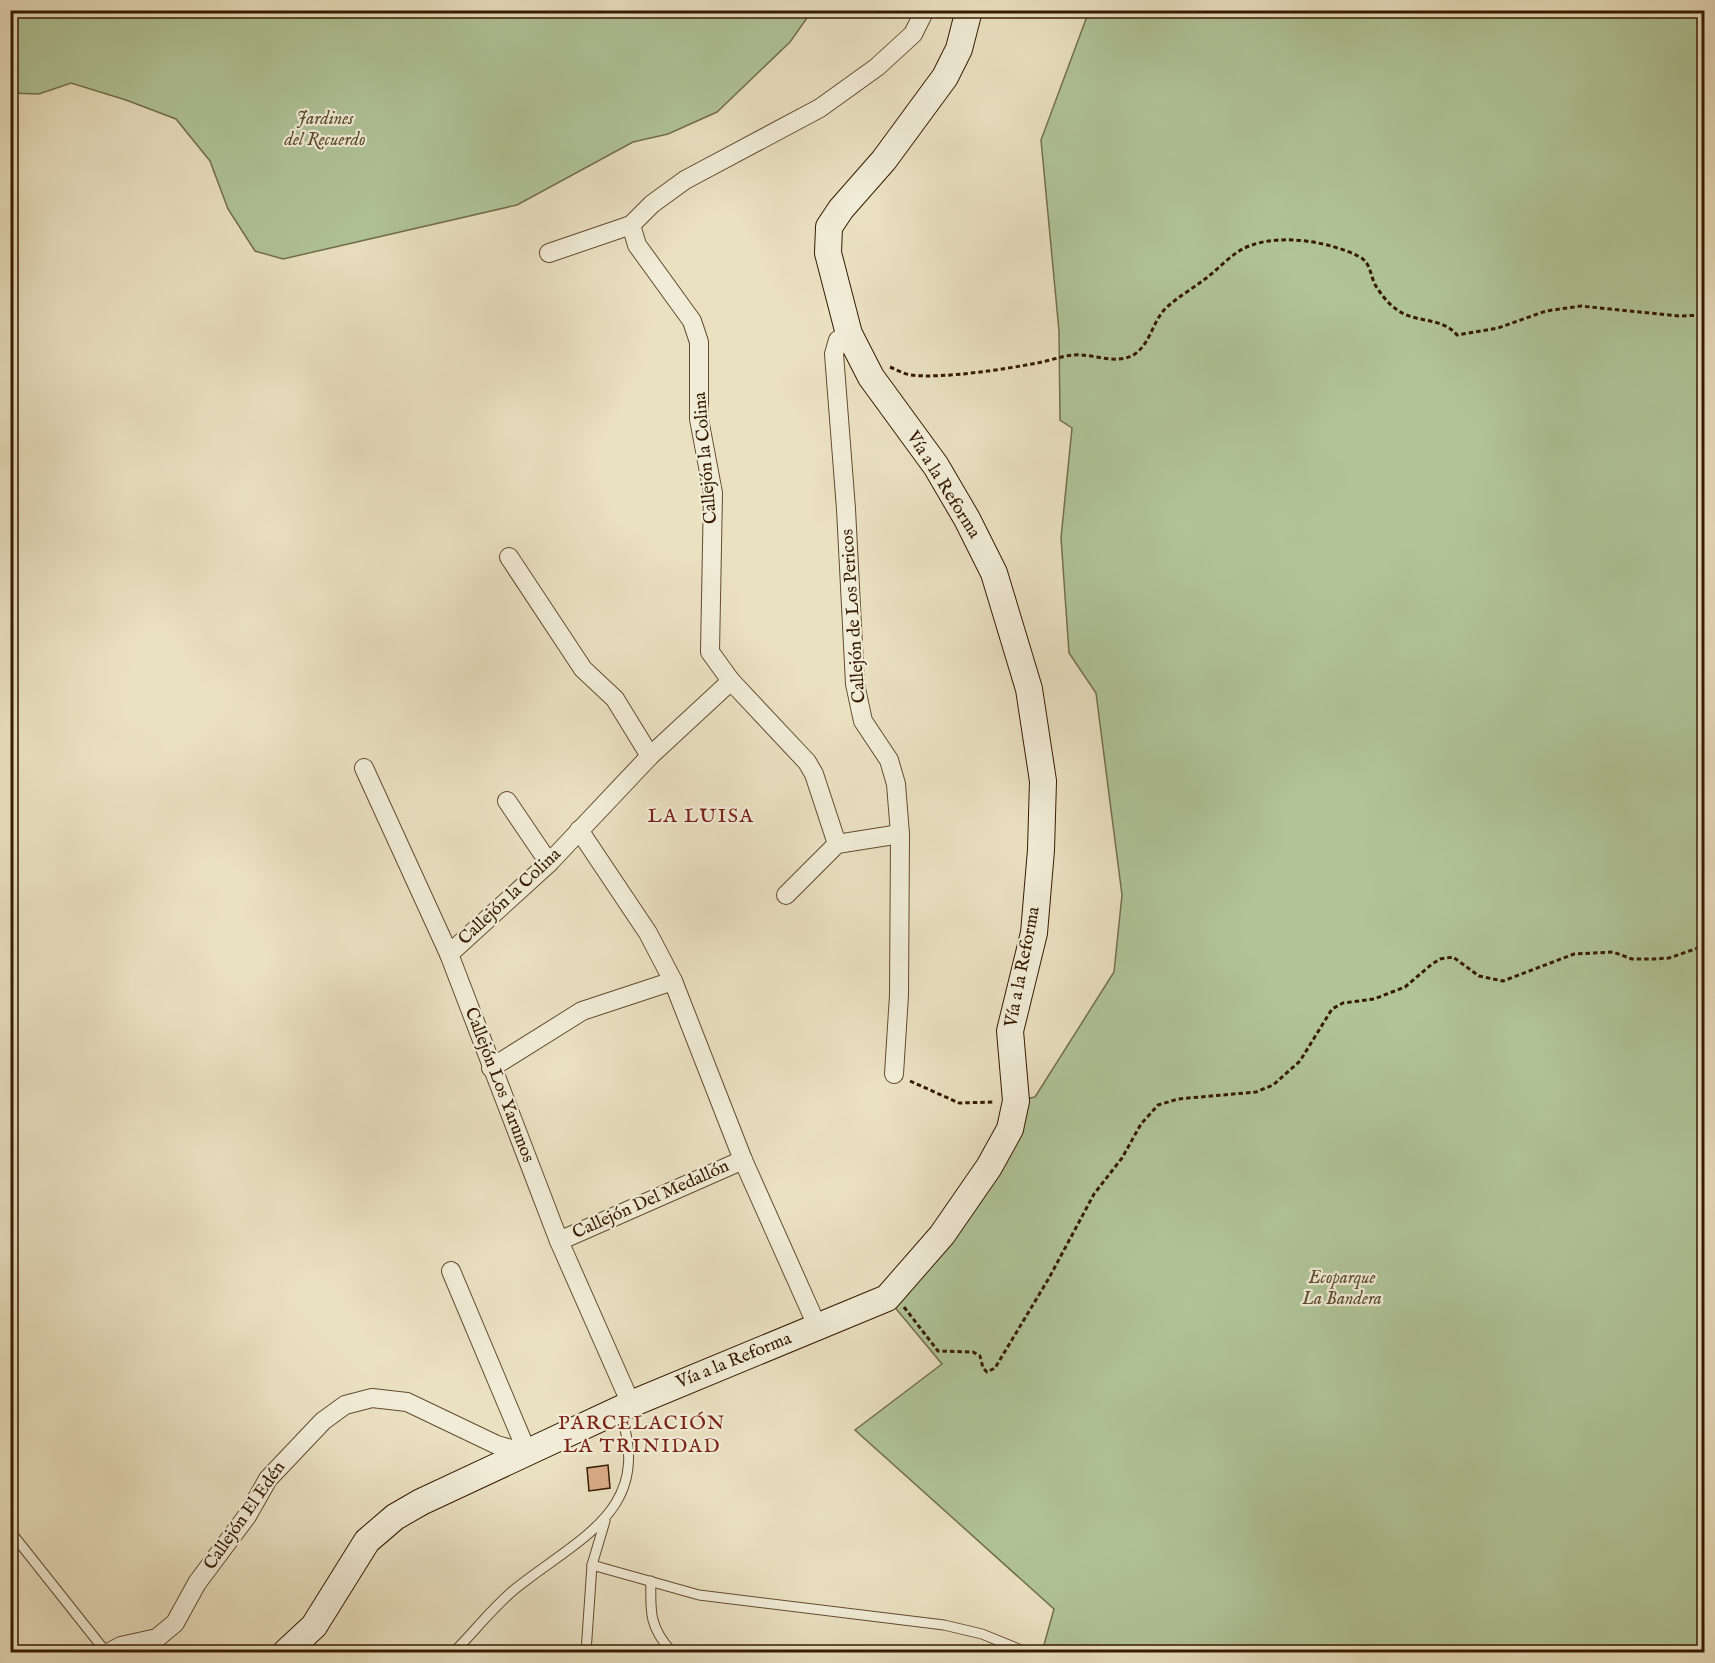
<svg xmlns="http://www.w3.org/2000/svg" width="1715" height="1663" viewBox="0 0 1715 1663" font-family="'IM FELL English',serif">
	<rect width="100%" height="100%" fill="#eae1c1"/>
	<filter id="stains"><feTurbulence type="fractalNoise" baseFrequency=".00333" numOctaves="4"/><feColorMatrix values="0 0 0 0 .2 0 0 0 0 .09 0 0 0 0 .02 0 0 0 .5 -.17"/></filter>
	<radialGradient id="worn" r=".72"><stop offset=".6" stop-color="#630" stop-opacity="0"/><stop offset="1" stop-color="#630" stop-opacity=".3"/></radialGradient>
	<g fill="#b0c498" stroke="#736f4c" stroke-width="1.5">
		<path d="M11,10H812V11L790,42L717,112L668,134L633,142L517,205L283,259L255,251L228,209L210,161L176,119L126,100L71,83L39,94L11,93Z"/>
		<path d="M1089,11H1704V1652H1042L1054,1609L855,1430L942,1364L887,1298L894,1294L1016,1101L1035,1097L1114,972L1122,895L1096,693L1069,653L1061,538L1072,428L1060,420L1059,331L1041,140Z"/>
	</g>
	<path fill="#daad89" stroke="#361a00" stroke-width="1.5" d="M608,1465L610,1488L589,1491L587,1468Z"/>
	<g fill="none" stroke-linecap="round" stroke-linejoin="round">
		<defs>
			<g id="lane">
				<path d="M10,1531L106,1652"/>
				<path d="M592,1565L699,1595L944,1625L982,1634L1026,1652"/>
				<path d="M651,1581C650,1613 650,1628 672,1652"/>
				<path d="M454,1652C474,1632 493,1607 515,1589C580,1537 656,1509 619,1410"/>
				<path d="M586,1652L592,1565L605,1521"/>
			</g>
			<g id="street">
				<path d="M549,253L631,225L652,204L685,180L820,108L877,67L913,34L925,10"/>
				<path d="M849,334L838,340L834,354L846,509L855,684L863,721L889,760L896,784L900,834L899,995L894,1074"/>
				<path d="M509,557L583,669L615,699L650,756"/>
				<path d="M731,681L807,762L814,774L837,844"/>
				<path d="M364,768L449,954L559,1241L631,1404"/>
				<path d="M507,801L549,863"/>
				<path d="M579,830L648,933L673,981L743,1160L818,1328"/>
				<path d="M786,895L837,844L900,834"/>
				<path d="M449,954L549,863L650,756L731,681L710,652L713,493L699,419V342L692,321L637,245L631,225"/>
				<path d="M491,1068L582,1011L673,981"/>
				<path d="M559,1241L743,1160"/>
				<path d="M451,1271L528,1454"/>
				<path d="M110,1652L121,1646L157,1638L175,1623L197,1583L247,1516L268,1479L323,1421L345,1405L372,1398L407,1402L497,1445L528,1454"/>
			</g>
			<path id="secondary" d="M286,1652L314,1626L367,1541L395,1517L421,1502L631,1404L887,1298L942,1235L989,1167L1010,1129L1016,1101L1010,1031L1034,933L1041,850L1043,781L1029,689L994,573L967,519L936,466L871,377L849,334L828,253L829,227L841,209L884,160L945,77L959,49L969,10"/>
		</defs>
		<use href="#lane" stroke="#634c30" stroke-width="11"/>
		<use href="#street" stroke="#634c30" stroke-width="20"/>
		<use href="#secondary" stroke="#361a00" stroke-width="28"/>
		<g stroke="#361a00" stroke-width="3" stroke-dasharray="4.5 3" stroke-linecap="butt">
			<path d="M890,367C897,370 904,374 911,375C941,379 1007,369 1037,363C1049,361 1061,356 1073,355C1092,353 1117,366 1135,354C1151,342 1152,323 1165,309C1176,298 1192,289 1205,279C1220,268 1233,251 1252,245C1283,234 1330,242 1358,256C1373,263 1369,278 1378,289C1382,296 1390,305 1396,309C1415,324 1441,316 1457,335L1498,328L1546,311L1581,306L1679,316L1704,315"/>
			<path d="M910,1081L959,1103L995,1102"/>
			<path d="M904,1307L938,1351L973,1352L980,1356L983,1368L987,1372L995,1368L1049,1278L1094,1194L1122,1158L1141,1124L1158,1105L1178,1099L1256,1092L1273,1085L1300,1061L1332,1009L1343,1003L1374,999L1405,987L1432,964L1440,959L1453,957L1479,976L1503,981L1574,954L1613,952L1632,959H1654L1669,958L1704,946"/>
		</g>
		<use href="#lane" stroke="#f1ecd7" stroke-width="9"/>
		<use href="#street" stroke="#f1ecd7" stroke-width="18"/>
		<use href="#secondary" stroke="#f1ecd7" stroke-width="26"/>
	</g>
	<g text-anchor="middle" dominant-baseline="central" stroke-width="4.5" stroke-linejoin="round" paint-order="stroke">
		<g font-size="18" font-style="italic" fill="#5b4d2e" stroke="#f1ecd7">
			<text x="325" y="119">Jardines<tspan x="325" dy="21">del Recuerdo</tspan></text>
			<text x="1342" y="1278">Ecoparque<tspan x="1342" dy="21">La Bandera</tspan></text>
		</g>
		<g font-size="18" fill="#361a00" stroke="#f1ecd7">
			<text transform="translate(706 458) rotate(-95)">Callejón la Colina</text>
			<text transform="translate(943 485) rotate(58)">Vía a la Reforma</text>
			<text transform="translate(854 616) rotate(-94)">Callejón de Los Pericos</text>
			<text transform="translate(510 897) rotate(-43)">Callejón la Colina</text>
			<text transform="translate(1023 967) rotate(-79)">Vía a la Reforma</text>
			<text transform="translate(499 1085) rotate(69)">Callejón Los Yarumos</text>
			<text transform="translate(651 1200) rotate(-24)">Callejón Del Medallón</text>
			<text transform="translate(734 1361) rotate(-22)">Vía a la Reforma</text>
			<text transform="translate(245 1516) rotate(-55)">Callejón El Edén</text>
		</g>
		<g font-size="20" letter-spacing="1.5" fill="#7a1f14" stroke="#f1ecd7">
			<text x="701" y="816">LA LUISA</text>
			<text x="642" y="1423">PARCELACIÓN<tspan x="642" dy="23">LA TRINIDAD</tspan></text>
		</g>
	</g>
	<rect width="1715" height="1663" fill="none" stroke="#eae1c1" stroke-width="36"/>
	<rect x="12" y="12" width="1691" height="1639" fill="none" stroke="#361a00" stroke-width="3"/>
	<rect x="18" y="18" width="1679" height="1627" fill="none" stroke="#361a00" stroke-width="1.5"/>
	<rect width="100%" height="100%" filter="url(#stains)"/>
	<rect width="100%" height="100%" fill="url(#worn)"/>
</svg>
